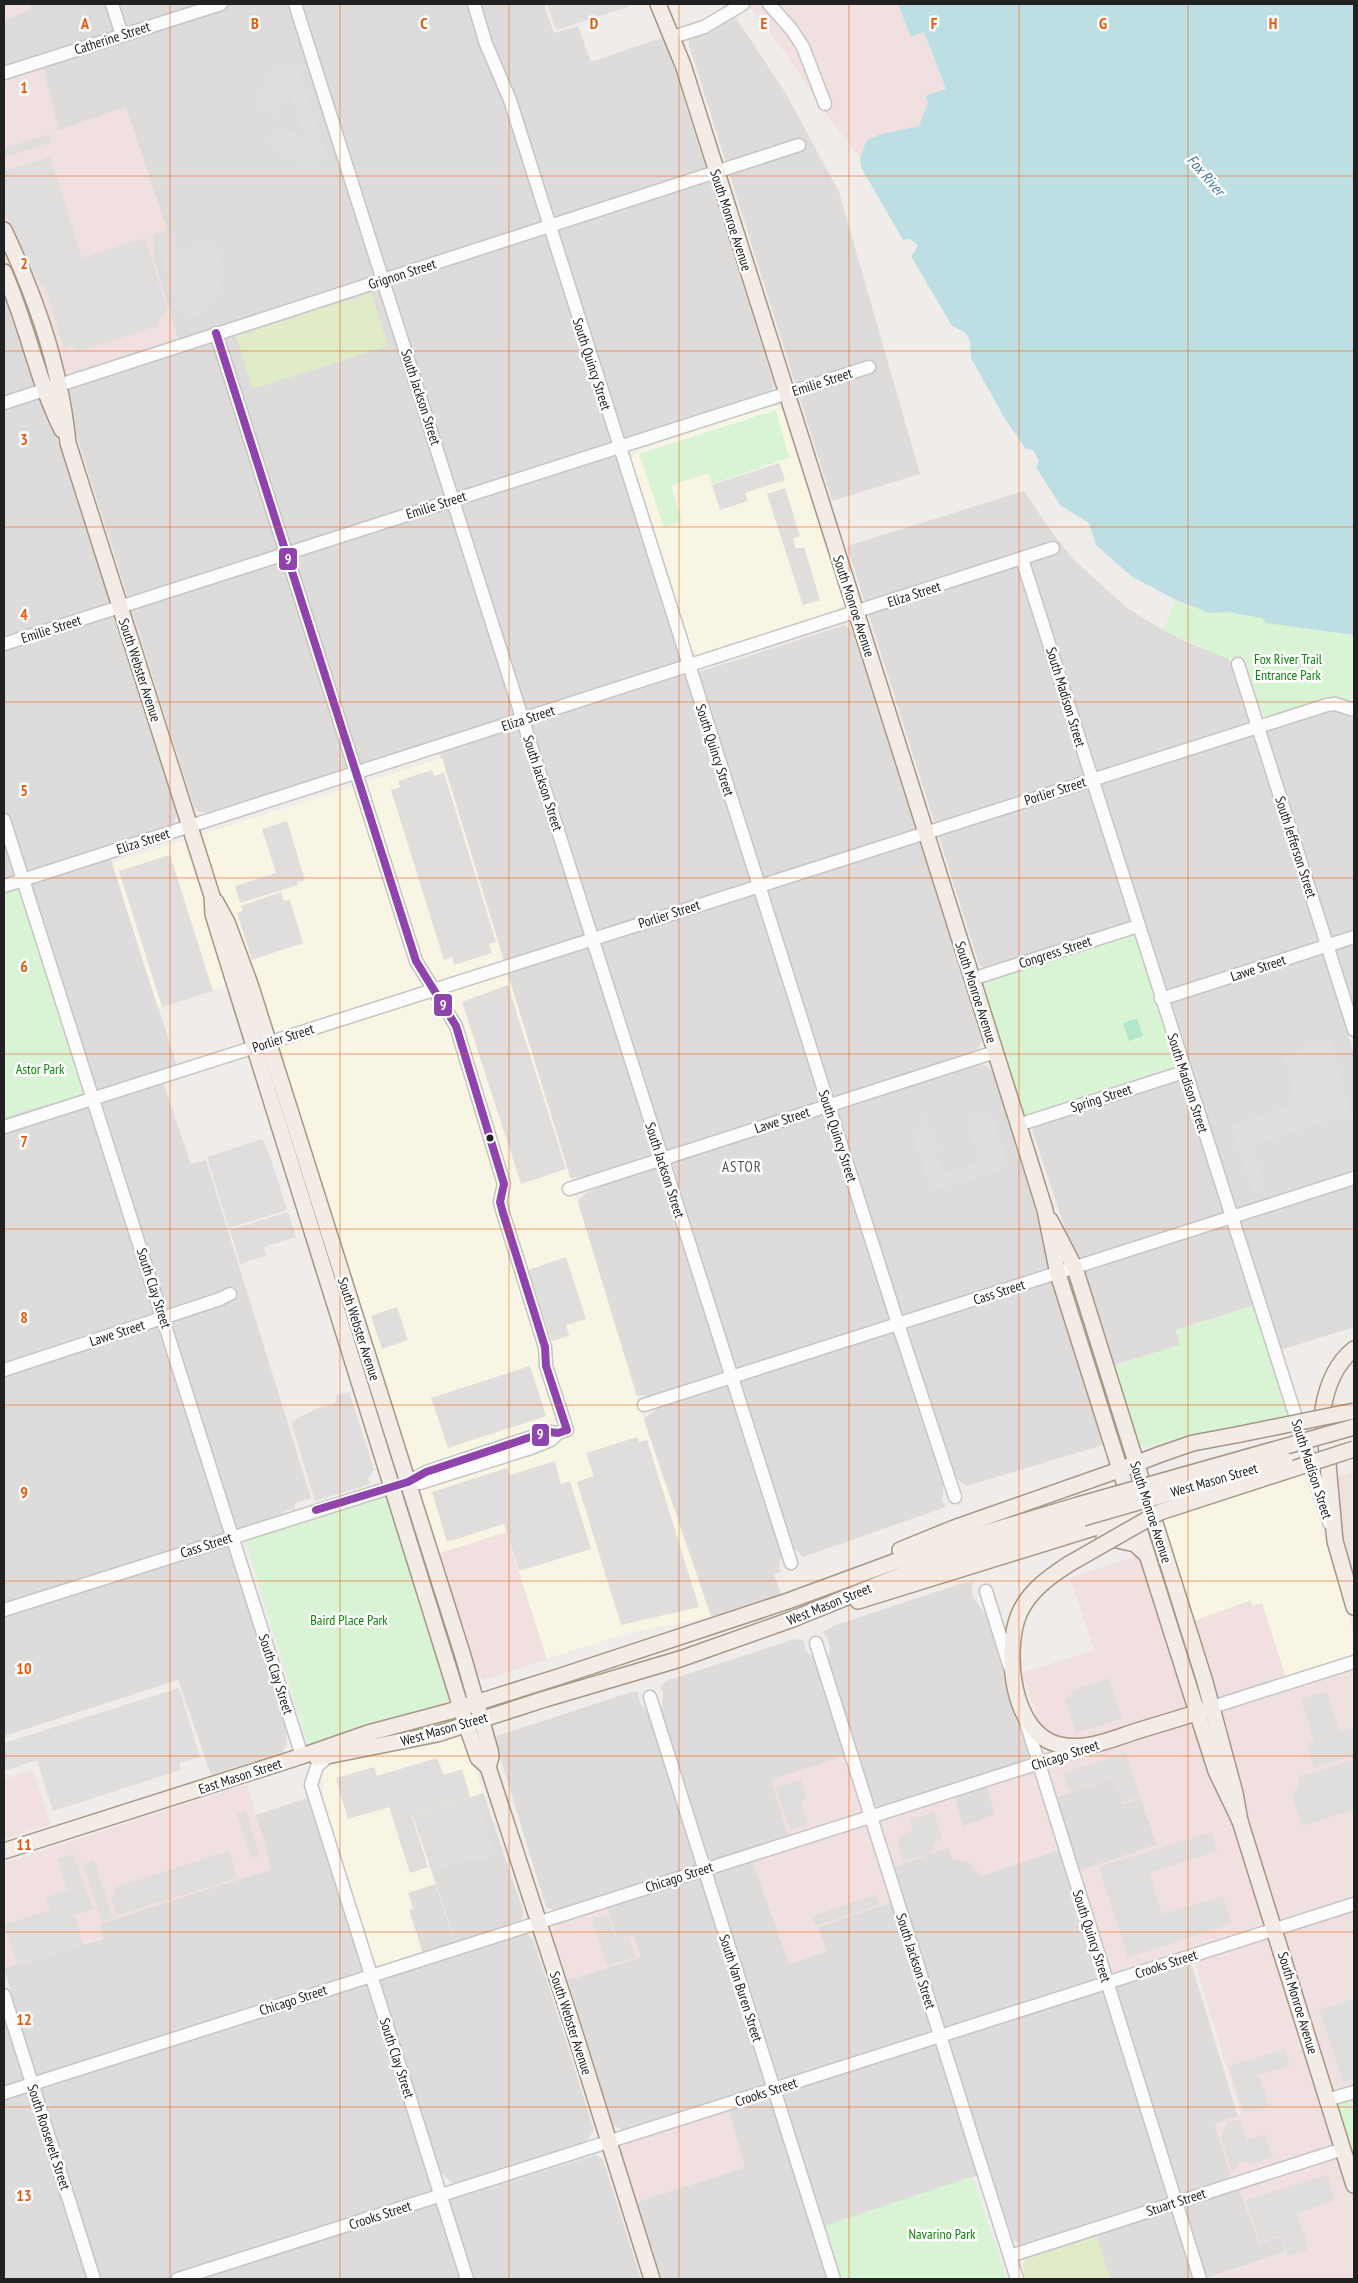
<svg xmlns="http://www.w3.org/2000/svg" width="1358" height="2283" viewBox="0 0 1358 2283" font-family="'PT Sans Narrow',sans-serif">
	<rect width="100%" height="100%" fill="#efece9"/>
	<g fill="#dedcdb" fill-rule="evenodd">
		<path d="M29,4H544L554,33L578,26L591,62L664,37L774,384L771,392L766,394L613,444L686,676L845,625L853,632L982,1040L979,1048L975,1050L910,1073L927,1126L913,1131L932,1191L1021,1163L1106,1444L967,1486L955,1478L944,1481L942,1500L946,1507L803,1557L792,1546L782,1554L779,1566L781,1572L774,1574L781,1595L711,1617L643,1419L657,1409L653,1396L636,1395L578,1202L586,1193L595,1189L591,1175L570,1178L436,743L209,813L199,812L194,807L74,428L67,395L72,387L182,353L154,260L153,234L167,230L59,130L4,69V20L31,9Z"/>
		<path d="M736,18L785,92L839,192L920,474L832,501L689,45V40L693,35Z"/>
		<path d="M4,286L56,434L176,813L175,822L165,829L107,847L177,1066L159,1071L191,1164L206,1160L311,1498L295,1503V1510H287L277,1517L225,1533L286,1729L287,1745L282,1752L211,1775L178,1680L4,1736Z"/>
		<path d="M1024,491L1054,535L1074,560L1126,607L1156,626L1189,643L1229,659L1255,735L1330,712L1343,713L1354,720V1028L1280,1051L1274,1036L1189,1061L984,968L979,964L847,546Z"/>
		<path d="M1177,1080L1184,1084L1228,1226L1277,1210L1255,1144L1354,1112V1327L1281,1350L1264,1302L1176,1330L1180,1345L1111,1366L1032,1130L1039,1125Z"/>
		<path d="M974,1581L972,1586V1595L986,1616L1028,1753V1757L1024,1761L984,1774L995,1815L967,1825L983,1875L1071,1846L1056,1797L1114,1778L1123,1803L1141,1798L1157,1845L1067,1875L1101,1992L1191,1963L1238,2116L1215,2124L1235,2191L1240,2190L1259,2243L1281,2237L1285,2252L1209,2277V2279H1110L1092,2223L1022,2245L1013,2240L990,2171L813,2230L829,2279H662L637,2202L745,2167L721,2099L622,2130L613,2125L568,1980L641,1957L633,1935L617,1939L604,1897L555,1911L546,1907L494,1737L631,1692L638,1691L640,1703L648,1711L652,1721L664,1718L661,1711L663,1693L660,1687L666,1681L795,1639L804,1641L805,1650L815,1659L818,1666L829,1663L828,1657L830,1647L827,1638L822,1632L833,1626L963,1583ZM858,1752L872,1797L876,1805L882,1807L895,1867L904,1898L817,1927L790,1837L846,1755Z"/>
		<path d="M307,1798L310,1801L367,1984L426,1963L408,1909L412,1908L408,1893L435,1884L459,1953L527,1934L533,1939L542,1966L594,2130L587,2141L453,2184L440,2172L380,2023L436,2204L596,2155L603,2160L641,2279H4V1998L12,1995L4,1968L103,1939L99,1924L271,1869L256,1815Z"/>
	</g>
	<g fill="#f1e0e0">
		<path d="M4,4H29L31,9L4,20Z"/>
		<path d="M747,4H898L911,36L924,32L946,89L928,103L920,126L881,134L867,140L860,157L834,125L781,47Z"/>
		<path d="M42,61L59,130L126,107L167,230L153,235L154,260L179,345L44,391L4,272V73Z"/>
		<path d="M1354,1471V1607L1330,1479Z"/>
		<path d="M506,1532L547,1659L484,1680L477,1674L440,1553Z"/>
		<path d="M1137,1556H1148L1171,1628L1251,1600L1264,1603L1289,1683L1354,1662V2279H1209L1208,2278L1285,2252L1281,2237L1259,2243L1238,2183L1233,2184L1215,2124L1241,2115L1193,1956L1106,1983L1072,1873L1157,1845L1141,1798L1123,1804L1114,1778L1049,1799L1064,1848L981,1876L968,1862L952,1859L949,1848L887,1869L897,1900L818,1927L826,1952L789,1964L750,1855L790,1842L771,1780L850,1754L870,1816L953,1790L963,1826L995,1815L986,1779L1086,1747L1044,1738L1022,1673L1094,1650L1070,1578Z"/>
		<path d="M33,1770L51,1824L4,1839V1779Z"/>
		<path d="M247,1784L271,1869L100,1924L103,1938L4,1968V1863Z"/>
		<path d="M607,1907L617,1938L633,1935L641,1957L568,1980L552,1933L554,1929L557,1924Z"/>
		<path d="M727,2104L745,2167L629,2204L608,2142Z"/>
	</g>
	<g fill="#f8f5e5">
		<path d="M770,406L778,407L783,412L843,603L838,610L702,655L696,654L692,650L632,460L634,454L640,450Z"/>
		<path d="M442,758L646,1426L711,1617L627,1633L547,1659L506,1532L440,1553L254,977L158,1008L112,863Z"/>
		<path d="M1304,1470L1354,1635V1655L1286,1678L1262,1603L1252,1606L1251,1600L1191,1622L1159,1518Z"/>
		<path d="M455,1738L462,1740L469,1748L483,1793L414,1816L435,1884L408,1893L413,1908L409,1910L423,1954L381,1967L373,1960L322,1799L324,1783L318,1775L327,1762L423,1748Z"/>
	</g>
	<g fill="#dddcdb">
		<path d="M1347,1030L1354,1055V1112L1255,1144L1273,1197L1239,1208L1234,1205L1189,1061L1274,1035L1280,1051Z"/>
		<path d="M980,1064L987,1066L993,1073L1021,1163L932,1191L913,1131L927,1125L913,1084Z"/>
		<path d="M483,1793L523,1910V1917L518,1924L456,1943L413,1816Z"/>
	</g>
	<g fill="#dfecc7">
		<path d="M371,293L388,346L253,389L236,336Z"/>
		<path d="M1096,2236L1110,2279H1025L1023,2263L1029,2258Z"/>
	</g>
	<g fill="#d8f4d5">
		<path d="M776,410L789,458L712,484L708,473L671,485L682,522L664,528L639,454Z"/>
		<path d="M1176,600L1210,613L1227,612L1262,618L1266,623L1354,635V701L1329,696L1271,717L1265,716L1256,702L1242,654L1229,659L1163,630Z"/>
		<path d="M20,888L85,1093L4,1118V893Z"/>
		<path d="M1138,926L1184,1072L1018,1125L972,979Z"/>
		<path d="M1253,1306L1290,1420L1183,1437L1146,1447L1139,1445L1111,1366L1180,1345L1176,1330Z"/>
		<path d="M390,1494L454,1700L308,1745L245,1540Z"/>
		<path d="M1354,2092V2185L1327,2100Z"/>
		<path d="M972,2177L1007,2279H842L825,2226Z"/>
	</g>
	<path fill="#b4e6cb" d="M1137,1018L1143,1036L1129,1041L1123,1023Z"/>
	<g fill="#dfdedd">
		<path d="M547,4H628V7L556,30Z"/>
		<path d="M297,64L327,156L317,165L318,171L270,147L272,142L268,141L272,131L279,126L305,139L290,92L276,117L270,115L263,106L256,105L274,69L287,70Z"/>
		<path d="M50,134L52,142L4,157V148Z"/>
		<path d="M50,157L82,258L145,238L168,311L160,318L157,326L80,351L74,349L70,344L64,348L44,284L41,285L33,272L4,210V171Z"/>
		<path d="M173,234L180,251L214,239L225,276L219,279L223,294L216,302L200,307L202,315L191,319L188,310L179,313L156,240Z"/>
		<path d="M779,463L785,480L745,493L748,501L720,510L712,485Z"/>
		<path d="M785,488L800,536L793,539L796,549L804,547L820,600L803,605L767,494Z"/>
		<path d="M432,770L434,776L444,773L496,942L489,944L492,953L454,965L452,957L444,960L391,790L400,787L398,781Z"/>
		<path d="M287,821L305,880L297,882L298,885L240,903L235,886L276,873L262,829Z"/>
		<path d="M170,855L213,991L162,1007L119,871Z"/>
		<path d="M281,892L284,901L290,900L303,943L252,960L237,913L243,911L241,906Z"/>
		<path d="M508,985L566,1169L521,1184L462,1002Z"/>
		<path d="M1330,1040L1351,1112L1248,1146L1254,1151L1265,1188L1260,1194L1254,1195L1230,1125L1291,1105L1289,1096L1292,1089L1284,1058L1292,1053Z"/>
		<path d="M990,1110L1007,1161L1006,1167L932,1191L913,1132L932,1125L940,1149L936,1151L943,1173L979,1162L966,1122L972,1120L974,1115Z"/>
		<path d="M262,1139L271,1159L287,1210L229,1228L207,1157Z"/>
		<path d="M288,1212L296,1237L264,1247L266,1256L240,1264L230,1230Z"/>
		<path d="M566,1257L586,1319L566,1325L569,1336L552,1341L528,1270Z"/>
		<path d="M397,1307L408,1340L382,1349L371,1316Z"/>
		<path d="M530,1366L546,1416L448,1448L431,1398Z"/>
		<path d="M349,1392L374,1469L368,1479L370,1484L315,1501L291,1422L313,1410L335,1403L337,1395Z"/>
		<path d="M637,1437L639,1442L647,1440L699,1607L621,1625L577,1482L594,1476L586,1453Z"/>
		<path d="M555,1461L561,1484L570,1481L591,1549L519,1571L504,1524L447,1542L432,1492L507,1468L510,1475Z"/>
		<path d="M1109,1678L1122,1718L1076,1733L1065,1699L1073,1696L1071,1691Z"/>
		<path d="M179,1688L200,1757L179,1763L181,1770L53,1811L37,1760L4,1771V1743Z"/>
		<path d="M1327,1692L1340,1732L1354,1728V1755L1314,1768L1307,1744L1314,1741L1301,1699Z"/>
		<path d="M1126,1753L1140,1797L1123,1802L1114,1778L1069,1792L1063,1773Z"/>
		<path d="M437,1758L444,1775L462,1769L470,1797L412,1816L428,1867L410,1873L389,1807L348,1819L336,1778L374,1767L377,1776Z"/>
		<path d="M1354,1760V1809L1302,1826L1292,1796L1300,1783L1298,1777Z"/>
		<path d="M801,1780L807,1799L801,1801L808,1824L790,1830L776,1787Z"/>
		<path d="M477,1796L496,1856L475,1862L473,1858L432,1872L415,1816Z"/>
		<path d="M246,1812L260,1856L251,1858L237,1814Z"/>
		<path d="M934,1812L942,1838L934,1843L931,1853L903,1862L897,1844L900,1843L898,1836L913,1831L910,1820Z"/>
		<path d="M1212,1832L1217,1851L1149,1873L1162,1914L1223,1896L1232,1923L1128,1958L1099,1867Z"/>
		<path d="M229,1851L237,1878L117,1915L111,1898L116,1896L113,1888Z"/>
		<path d="M73,1854L93,1909L74,1915L84,1945L18,1966L5,1925L50,1910L46,1897L67,1890L58,1859Z"/>
		<path d="M94,1860L113,1918L102,1921L83,1864Z"/>
		<path d="M875,1895L879,1905L815,1926L812,1916Z"/>
		<path d="M608,1914L615,1937L629,1939L635,1957L607,1966L592,1919Z"/>
		<path d="M1354,1999V2078L1343,2082L1319,2010Z"/>
		<path d="M1285,2049L1290,2065L1259,2075L1269,2106L1244,2113L1229,2066Z"/>
		<path d="M1240,2119L1247,2140L1265,2135L1273,2157L1251,2164L1246,2161L1239,2164L1236,2169L1232,2171L1221,2137L1227,2123Z"/>
		<path d="M1327,2175L1335,2201L1297,2213L1309,2249L1288,2256L1281,2236L1260,2242L1246,2200Z"/>
	</g>
	<path fill="#bddfe3" d="M898,4H1354V635L1266,623L1262,618L1227,612L1210,613L1176,600L1131,576L1096,545L1089,523L1060,505L1036,467L1039,461L1033,450L1026,449L1005,419L971,358L970,341L966,334L963,331L952,326L911,256L917,248V244L909,239L903,240L861,167L860,157L867,140L881,134L919,126L928,103L925,96L946,89L924,32L911,37Z"/>
	<g fill="none" stroke-linecap="round" stroke-linejoin="round">
		<defs>
			<g id="minor">
				<path d="M112,4L122,35"/>
				<path d="M295,4L791,1563"/>
				<path d="M474,4L486,44L510,100L898,1324L955,1497"/>
				<path d="M769,4L792,30L803,47L825,104"/>
				<path d="M673,37L704,27L743,4"/>
				<path d="M4,73L221,4"/>
				<path d="M4,403L799,145"/>
				<path d="M1022,559L1330,1524"/>
				<path d="M4,644L869,367"/>
				<path d="M1238,664L1354,1030"/>
				<path d="M4,820L302,1756"/>
				<path d="M4,886L1053,548"/>
				<path d="M972,979L1138,926"/>
				<path d="M1161,999L1354,937"/>
				<path d="M1018,1125L1184,1072"/>
				<path d="M4,1127L1327,705L1335,704L1354,710"/>
				<path d="M569,1189L995,1052"/>
				<path d="M4,1370L220,1299L230,1294"/>
				<path d="M644,1405L1354,1178"/>
				<path d="M408,1482L420,1483L531,1448L551,1440L558,1433"/>
				<path d="M986,1591L1010,1668"/>
				<path d="M4,1610L408,1482L426,1472L528,1438L550,1432L558,1433L567,1430L546,1366L545,1347L503,1213L500,1202L504,1184L456,1026L416,961L216,333"/>
				<path d="M816,1643L1017,2279"/>
				<path d="M650,1697L834,2279"/>
				<path d="M1212,1707L1354,1662"/>
				<path d="M1025,1719L1200,2279"/>
				<path d="M329,1756L317,1766L311,1785L467,2279"/>
				<path d="M4,1995L94,2279"/>
				<path d="M4,2093L1083,1749"/>
				<path d="M1327,2100L1354,2092"/>
				<path d="M1010,2256L1343,2149"/>
				<path d="M178,2279L1354,1904"/>
			</g>
			<g id="major">
				<path d="M658,4L683,65L1022,1136L1045,1210L1058,1274L1197,1712L1216,1771L1240,1821"/>
				<path d="M4,230C27,279 48,332 59,386C63,404 66,424 68,443L212,896L213,914L221,940L466,1724L478,1758L488,1767L572,2024L652,2279"/>
				<path d="M4,272C27,324 37,380 62,430"/>
				<path d="M216,902L227,922L250,984L463,1656L490,1750L491,1757L488,1767"/>
				<path d="M1050,1220L1075,1268L1205,1682L1235,1793L1240,1821L1354,2185"/>
				<path d="M1354,1349C1335,1364 1327,1385 1323,1409L1335,1541L1354,1607"/>
				<path d="M1339,1445L1354,1441"/>
				<path d="M1104,1537L1135,1544L1147,1555"/>
				<path d="M900,1550L954,1528L1119,1470L1161,1454L1193,1443L1241,1434"/>
				<path d="M1069,1564C1049,1577 1029,1591 1019,1614C1004,1650 1011,1735 1060,1745C1086,1751 1112,1739 1137,1731C1160,1724 1183,1717 1206,1710"/>
				<path d="M858,1601L1142,1513"/>
				<path d="M317,1758L437,1734L545,1699L680,1659L793,1619L929,1564L1083,1518"/>
				<path d="M4,1851L302,1756L368,1733L447,1712L558,1677L788,1601L921,1552L1078,1505"/>
			</g>
		</defs>
		<use href="#minor" stroke="#c6c5c4" stroke-width="15"/>
		<use href="#major" stroke="#a69785" stroke-width="18"/>
		<use href="#minor" stroke="#fdfcfc" stroke-width="12"/>
		<use href="#major" stroke="#f2ebe6" stroke-width="15"/>
		<defs>
			<g id="major-bridge">
				<path d="M1241,1434L1354,1411"/>
				<path d="M1078,1505L1354,1427"/>
				<path d="M1083,1518L1285,1460"/>
				<path d="M1069,1564L1160,1512L1354,1449"/>
			</g>
		</defs>
		<use href="#major-bridge" stroke="#a69785" stroke-width="18" stroke-linecap="butt"/>
		<use href="#major-bridge" stroke="#f2ebe6" stroke-width="15"/>
		<defs>
			<path id="bus-1" d="M216,333L416,961L456,1026L504,1184L500,1202L503,1213L545,1347L546,1366L567,1430L558,1433L550,1432L528,1438L426,1472L408,1482L316,1510"/>
		</defs>
		<use href="#bus-1" stroke="#fff" stroke-width="11"/>
		<use href="#bus-1" stroke="#8e44ad" stroke-width="8"/>
	</g>
	<path fill="none" stroke="#e8590c" stroke-width="1" stroke-opacity="0.55" d="M170,4V2279M340,4V2279M509,4V2279M679,4V2279M849,4V2279M1019,4V2279M1188,4V2279M4,176H1354M4,351H1354M4,527H1354M4,702H1354M4,878H1354M4,1054H1354M4,1229H1354M4,1405H1354M4,1581H1354M4,1756H1354M4,1932H1354M4,2107H1354"/>
	<circle fill="#212121" stroke="#fff" stroke-width="2" cx="490" cy="1138" r="4.5"/>
	<g text-anchor="middle" dominant-baseline="central" stroke-width="5" stroke-linejoin="round" paint-order="stroke">
		<g font-size="14" fill="#212121" stroke="#fff">
			<text transform="translate(112 38) rotate(-18)">Catherine Street</text>
			<text transform="translate(731 220) rotate(72)">South Monroe Avenue</text>
			<text transform="translate(402 274) rotate(-18)">Grignon Street</text>
			<text transform="translate(592 364) rotate(72)">South Quincy Street</text>
			<text transform="translate(822 382) rotate(-18)">Emilie Street</text>
			<text transform="translate(421 397) rotate(72)">South Jackson Street</text>
			<text transform="translate(436 505) rotate(-18)">Emilie Street</text>
			<text transform="translate(914 594) rotate(-18)">Eliza Street</text>
			<text transform="translate(854 606) rotate(72)">South Monroe Avenue</text>
			<text transform="translate(51 629) rotate(-18)">Emilie Street</text>
			<text transform="translate(140 670) rotate(72)">South Webster Avenue</text>
			<text transform="translate(1066 697) rotate(73)">South Madison Street</text>
			<text transform="translate(528 718) rotate(-18)">Eliza Street</text>
			<text transform="translate(715 750) rotate(72)">South Quincy Street</text>
			<text transform="translate(543 783) rotate(72)">South Jackson Street</text>
			<text transform="translate(1055 791) rotate(-18)">Porlier Street</text>
			<text transform="translate(143 841) rotate(-18)">Eliza Street</text>
			<text transform="translate(1296 847) rotate(72)">South Jefferson Street</text>
			<text transform="translate(669 914) rotate(-18)">Porlier Street</text>
			<text transform="translate(1055 952) rotate(-18)">Congress Street</text>
			<text transform="translate(1258 968) rotate(-18)">Lawe Street</text>
			<text transform="translate(976 992) rotate(72)">South Monroe Avenue</text>
			<text transform="translate(283 1038) rotate(-18)">Porlier Street</text>
			<text transform="translate(1188 1083) rotate(72)">South Madison Street</text>
			<text transform="translate(1101 1098) rotate(-18)">Spring Street</text>
			<text transform="translate(782 1120) rotate(-18)">Lawe Street</text>
			<text transform="translate(838 1136) rotate(72)">South Quincy Street</text>
			<text transform="translate(665 1170) rotate(72)">South Jackson Street</text>
			<text transform="translate(154 1288) rotate(72)">South Clay Street</text>
			<text transform="translate(999 1292) rotate(-18)">Cass Street</text>
			<text transform="translate(359 1329) rotate(72)">South Webster Avenue</text>
			<text transform="translate(117 1333) rotate(-18)">Lawe Street</text>
			<text transform="translate(1312 1469) rotate(72)">South Madison Street</text>
			<text transform="translate(1214 1480) rotate(-16)">West Mason Street</text>
			<text transform="translate(1151 1512) rotate(72)">South Monroe Avenue</text>
			<text transform="translate(206 1545) rotate(-18)">Cass Street</text>
			<text transform="translate(829 1604) rotate(-22)">West Mason Street</text>
			<text transform="translate(276 1674) rotate(72)">South Clay Street</text>
			<text transform="translate(444 1729) rotate(-16)">West Mason Street</text>
			<text transform="translate(1065 1755) rotate(-18)">Chicago Street</text>
			<text transform="translate(240 1776) rotate(-18)">East Mason Street</text>
			<text transform="translate(679 1877) rotate(-18)">Chicago Street</text>
			<text transform="translate(1092 1936) rotate(72)">South Quincy Street</text>
			<text transform="translate(916 1961) rotate(72)">South Jackson Street</text>
			<text transform="translate(1166 1964) rotate(-18)">Crooks Street</text>
			<text transform="translate(741 1988) rotate(72)">South Van Buren Street</text>
			<text transform="translate(293 2000) rotate(-18)">Chicago Street</text>
			<text transform="translate(1298 2003) rotate(73)">South Monroe Avenue</text>
			<text transform="translate(571 2023) rotate(72)">South Webster Avenue</text>
			<text transform="translate(397 2058) rotate(72)">South Clay Street</text>
			<text transform="translate(766 2092) rotate(-18)">Crooks Street</text>
			<text transform="translate(49 2137) rotate(72)">South Roosevelt Street</text>
			<text transform="translate(1176 2202) rotate(-18)">Stuart Street</text>
			<text transform="translate(380 2215) rotate(-18)">Crooks Street</text>
		</g>
		<g font-size="14" fill="#0c8509" stroke="#fff">
			<text x="1288" y="659">Fox River Trail<tspan x="1288" dy="16">Entrance Park</tspan></text>
			<text x="40" y="1069">Astor Park</text>
			<text x="349" y="1620">Baird Place Park</text>
			<text x="942" y="2234">Navarino Park</text>
		</g>
		<g font-size="15" font-style="italic" fill="#41789c" stroke="#fff">
			<text transform="translate(1206 175) rotate(49)">Fox River</text>
		</g>
		<g font-size="15" letter-spacing="1" fill="#545454" stroke="#fff">
			<text x="742" y="1166">ASTOR</text>
		</g>
	</g>
	<g font-size="16" text-anchor="middle" font-weight="bold" fill="#e8590c" stroke="#fff" stroke-width="5" stroke-linejoin="round" paint-order="stroke">
		<text x="85" y="29">A</text>
		<text x="255" y="29">B</text>
		<text x="424" y="29">C</text>
		<text x="594" y="29">D</text>
		<text x="764" y="29">E</text>
		<text x="934" y="29">F</text>
		<text x="1103" y="29">G</text>
		<text x="1273" y="29">H</text>
		<text x="24" y="93">1</text>
		<text x="24" y="269">2</text>
		<text x="24" y="445">3</text>
		<text x="24" y="620">4</text>
		<text x="24" y="796">5</text>
		<text x="24" y="972">6</text>
		<text x="24" y="1147">7</text>
		<text x="24" y="1323">8</text>
		<text x="24" y="1498">9</text>
		<text x="24" y="1674">10</text>
		<text x="24" y="1850">11</text>
		<text x="24" y="2025">12</text>
		<text x="24" y="2201">13</text>
	</g>
	<g stroke="#fff" stroke-width="2">
		<rect x="278" y="547" width="20" height="24" rx="5" fill="#8e44ad"/>
		<rect x="433" y="993" width="20" height="24" rx="5" fill="#8e44ad"/>
		<rect x="531" y="1423" width="19" height="24" rx="5" fill="#8e44ad"/>
	</g>
	<g font-size="14" text-anchor="middle" font-weight="bold" fill="#fff">
		<text x="288" y="564">9</text>
		<text x="443" y="1010">9</text>
		<text x="540" y="1439">9</text>
	</g>
	<rect width="1358" height="2283" fill="none" stroke="#212121" stroke-width="10"/>
</svg>
